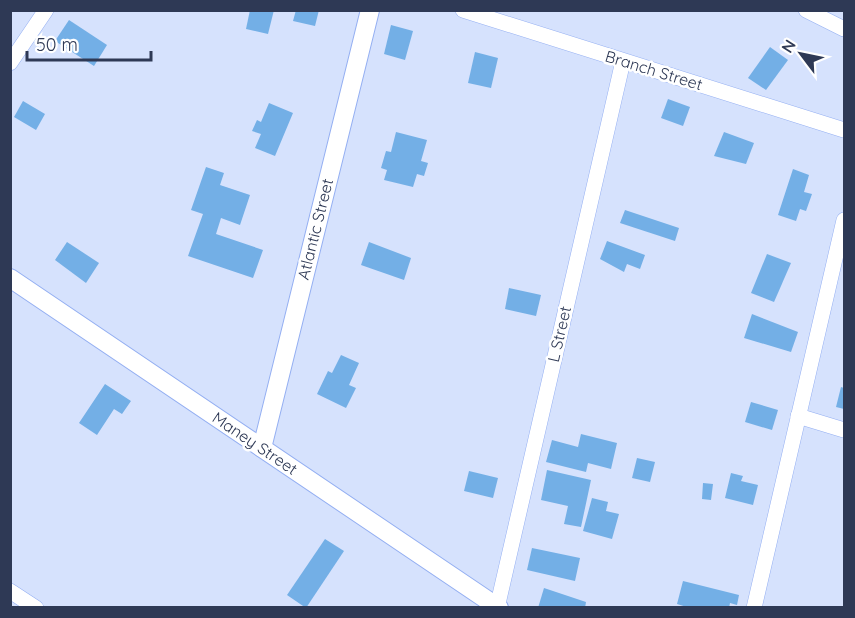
<svg xmlns="http://www.w3.org/2000/svg" width="855" height="618" viewBox="0 0 855 618" font-family="Quicksand,sans-serif">
	<rect width="100%" height="100%" fill="#d6e2fd"/>
	<g fill="#73afe6">
		<path d="M250,10H274L268,34L246,29Z"/>
		<path d="M296,10H319L315,26L293,21Z"/>
		<path d="M69,20L107,45L94,66L55,41Z"/>
		<path d="M391,25L413,31L405,60L384,54Z"/>
		<path d="M770,47L788,60L766,90L748,78Z"/>
		<path d="M475,52L498,58L491,88L468,83Z"/>
		<path d="M668,99L690,107L683,126L661,118Z"/>
		<path d="M23,101L45,114L36,130L14,117Z"/>
		<path d="M269,103L293,113L275,156L255,148L261,134L252,131L257,120L261,122Z"/>
		<path d="M396,132L427,140L421,161L428,163L424,176L417,174L413,187L384,180L387,170L381,168L386,151L391,152Z"/>
		<path d="M724,132L754,143L746,164L714,156Z"/>
		<path d="M206,167L224,173L220,185L250,195L240,225L221,218L216,234L263,250L253,278L188,256L203,214L191,210Z"/>
		<path d="M793,169L809,175L804,192L812,194L806,211L800,209L796,221L778,215Z"/>
		<path d="M625,210L679,228L675,241L620,223Z"/>
		<path d="M607,241L645,255L640,269L627,264L624,272L600,259Z"/>
		<path d="M67,242L99,263L86,283L55,260Z"/>
		<path d="M369,242L411,258L404,280L361,265Z"/>
		<path d="M767,254L791,263L774,302L751,293Z"/>
		<path d="M509,288L541,295L536,316L505,309Z"/>
		<path d="M752,314L798,332L791,352L744,338Z"/>
		<path d="M341,355L359,363L349,385L356,388L346,408L317,394L328,371L332,373Z"/>
		<path d="M105,384L131,401L122,414L114,409L97,435L79,423Z"/>
		<path d="M841,387L844,388V409L836,407Z"/>
		<path d="M751,402L778,410L772,430L745,422Z"/>
		<path d="M581,434L617,443L611,469L588,463L586,472L546,462L552,440L578,447Z"/>
		<path d="M637,458L655,462L650,482L632,478Z"/>
		<path d="M547,470L591,480L581,527L564,524L568,506L541,500Z"/>
		<path d="M469,471L498,478L493,498L464,491Z"/>
		<path d="M731,473L743,476L741,481L758,485L753,505L725,498Z"/>
		<path d="M703,483L713,484L711,500L702,499Z"/>
		<path d="M592,498L608,502L606,511L619,514L612,539L583,531Z"/>
		<path d="M325,539L344,551L306,608L287,595Z"/>
		<path d="M532,548L580,558L575,581L527,570Z"/>
		<path d="M683,581L739,595L737,605L730,603L729,608H690L677,604Z"/>
		<path d="M544,588L586,602L585,608H538Z"/>
	</g>
	<g fill="none" stroke-linecap="round" stroke-linejoin="round">
		<defs>
			<g id="minor">
				<path d="M463,10L844,130"/>
				<path d="M806,10L844,29"/>
				<path d="M10,63L46,10"/>
				<path d="M798,416L844,430"/>
				<path d="M10,591L36,608"/>
				<path d="M497,608L623,61"/>
				<path d="M754,608L844,220"/>
			</g>
			<g id="tertiary">
				<path d="M10,278L499,608"/>
				<path d="M262,448L370,10"/>
			</g>
		</defs>
		<use href="#minor" stroke="#94aff2" stroke-width="16"/>
		<use href="#tertiary" stroke="#94aff2" stroke-width="20"/>
		<use href="#minor" stroke="#fff" stroke-width="15"/>
		<use href="#tertiary" stroke="#fff" stroke-width="18"/>
	</g>
	<g text-anchor="middle" dominant-baseline="central" stroke-width="5" stroke-linejoin="round" paint-order="stroke">
		<g font-size="16" fill="#2e3955" stroke="#fff">
			<text transform="translate(654 70) rotate(17)">Branch Street</text>
			<text transform="translate(315 229) rotate(-76)">Atlantic Street</text>
			<text transform="translate(559 334) rotate(-77)">L Street</text>
			<text transform="translate(255 443) rotate(34)">Maney Street</text>
		</g>
	</g>
	<rect width="855" height="618" fill="none" stroke="#2e3955" stroke-width="24"/>
	<g transform="translate(801 54) rotate(302)" stroke="#ffffff" stroke-width="4.5" paint-order="stroke">
	<path d="M0-4.5L10 22L0 15L-10 22Z" fill="#2e3955"/>
	<text y="-9" font-size="16" font-weight="bold" text-anchor="middle" fill="#2e3955">N</text>
	</g>
	<path d="M27 51v9h124v-9" fill="none" stroke="#2e3955" stroke-width="3"/>
	<text x="36" y="51" font-size="18" fill="#2e3955" stroke="#ffffff" stroke-width="4.5" paint-order="stroke">50 m</text>
</svg>
